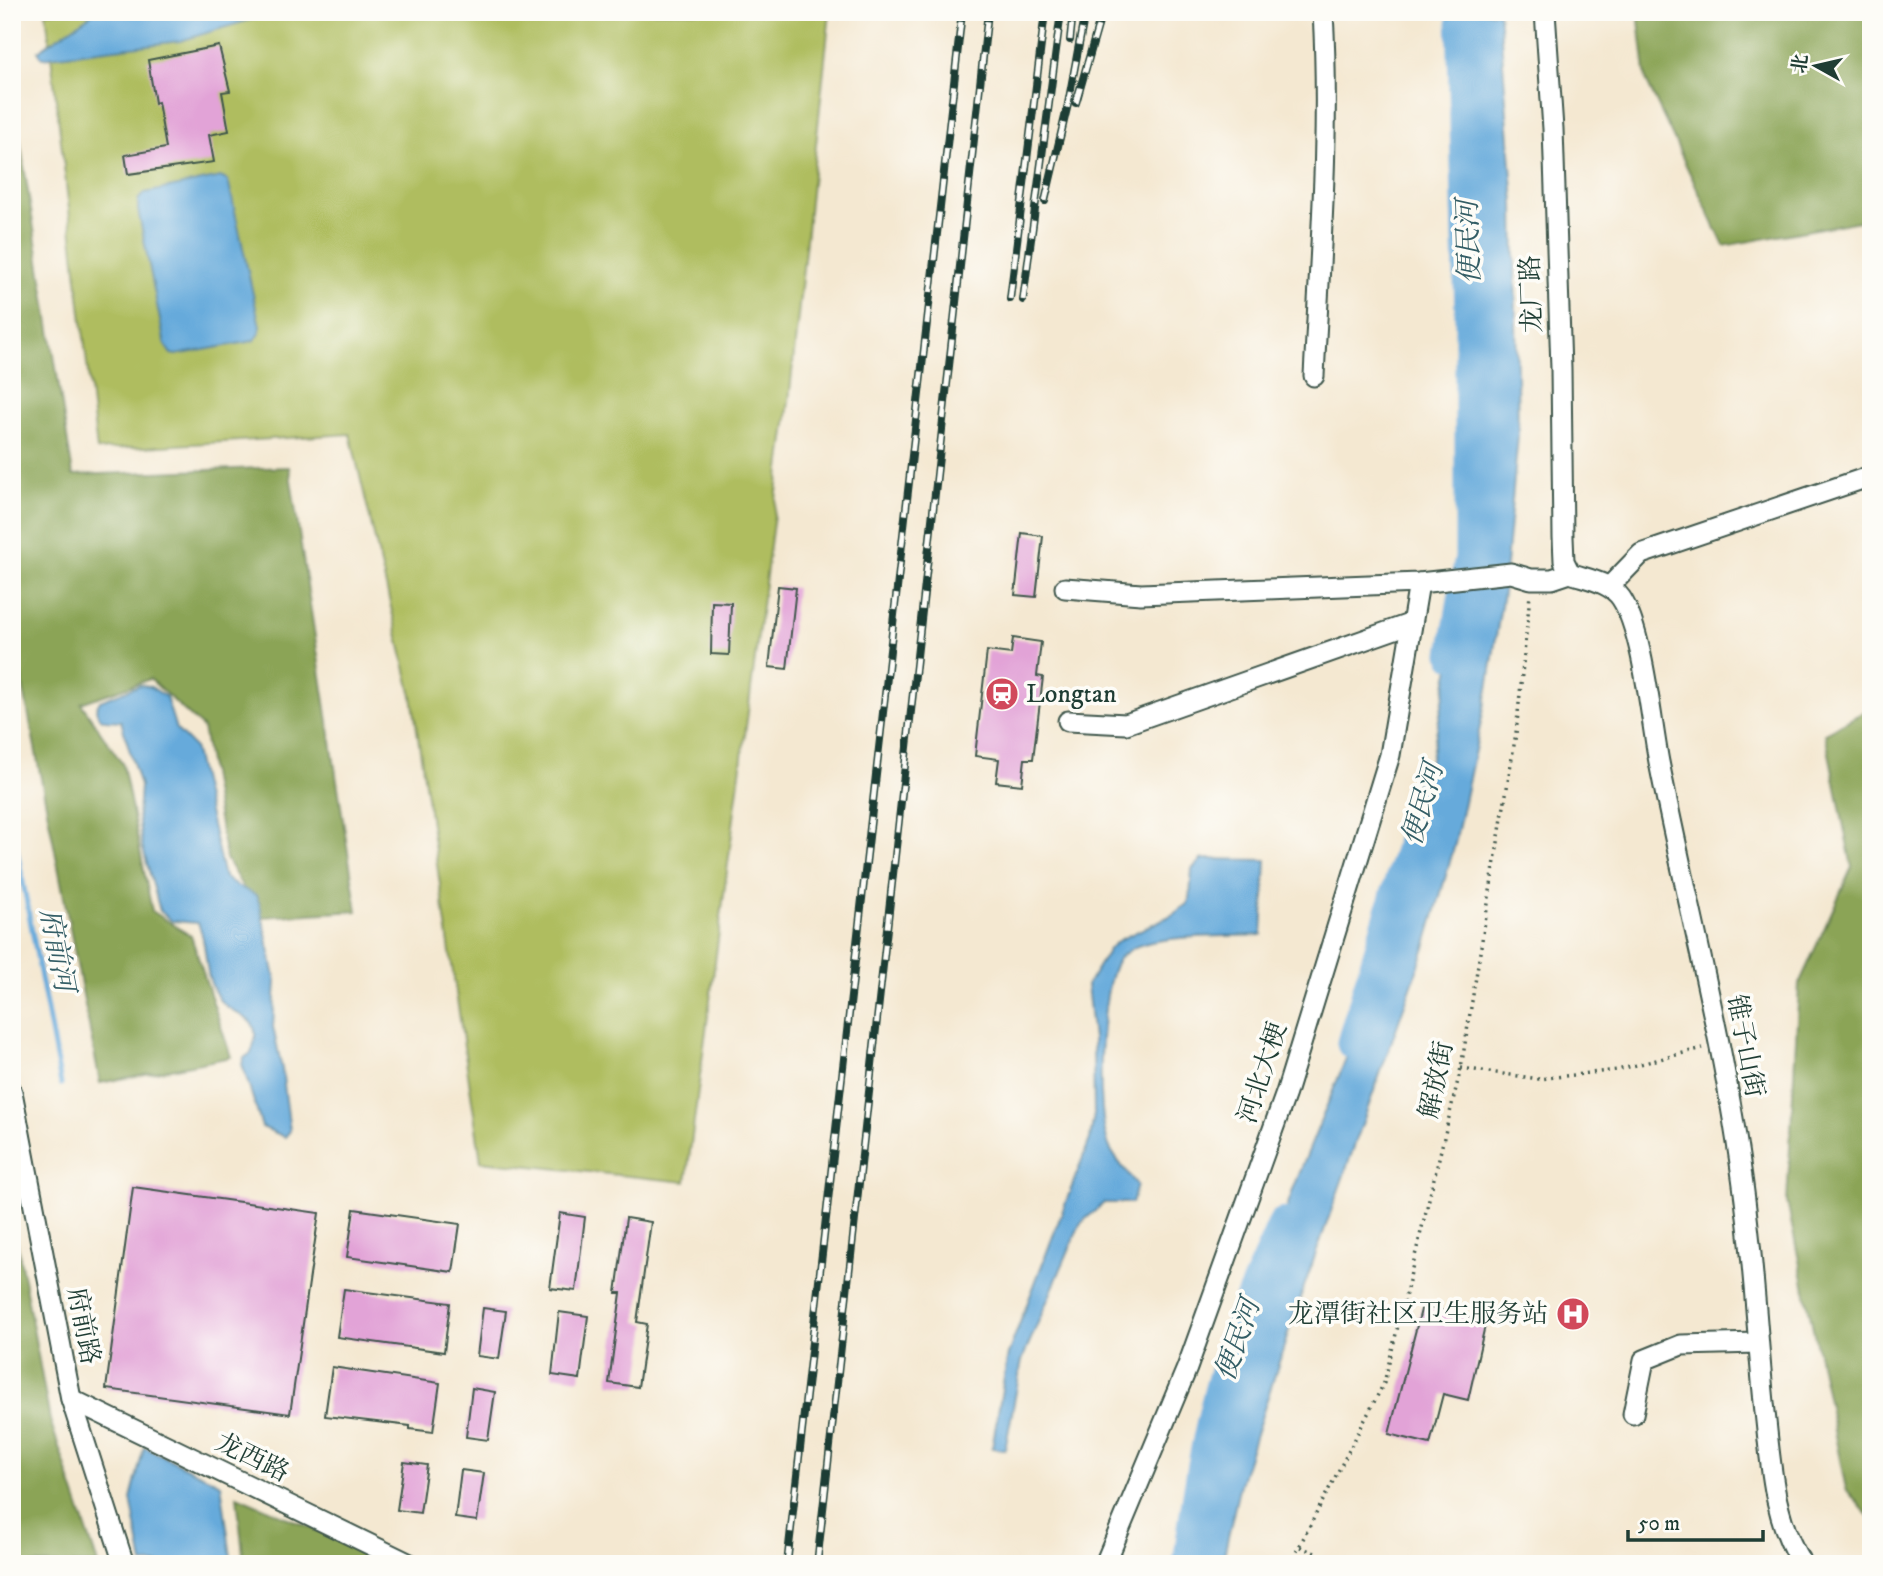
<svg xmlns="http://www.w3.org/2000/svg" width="1883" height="1576" viewBox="0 0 1883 1576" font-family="'IM FELL DW Pica','Noto Serif SC',serif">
	<rect width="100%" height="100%" fill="#fdfcf7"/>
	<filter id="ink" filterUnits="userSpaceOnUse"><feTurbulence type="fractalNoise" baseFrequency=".0143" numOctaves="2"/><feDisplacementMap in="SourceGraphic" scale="14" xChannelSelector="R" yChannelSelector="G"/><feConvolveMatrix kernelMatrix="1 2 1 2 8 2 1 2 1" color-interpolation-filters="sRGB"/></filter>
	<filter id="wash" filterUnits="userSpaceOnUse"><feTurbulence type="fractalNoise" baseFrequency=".00686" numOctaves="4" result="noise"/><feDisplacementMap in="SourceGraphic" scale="28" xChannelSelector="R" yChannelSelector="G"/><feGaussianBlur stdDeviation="1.57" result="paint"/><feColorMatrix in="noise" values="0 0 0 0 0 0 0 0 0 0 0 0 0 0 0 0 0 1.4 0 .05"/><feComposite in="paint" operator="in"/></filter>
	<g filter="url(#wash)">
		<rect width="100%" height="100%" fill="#f4e8d1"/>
		<path fill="#afbd5f" stroke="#677d4a" stroke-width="2" d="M46,12H830L789,401L686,1182L481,1161L412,696L350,434L97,450Z"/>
		<g fill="#8ba456" stroke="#557045" stroke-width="2">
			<path d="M1638,12H1871V219L1724,246L1646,80Z"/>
			<path d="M12,90L73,475L289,467L357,911L261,917L226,859L203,728L150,679L81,703L123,765L152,911L191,936L231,1057L100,1083L12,629Z"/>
			<path d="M1871,708V1519L1846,1489L1787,1202L1799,984L1852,867L1825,733Z"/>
			<path d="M12,1215L50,1420L98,1564H12Z"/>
			<path d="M237,1496L395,1564H244Z"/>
		</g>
		<g fill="#66aadb" stroke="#427488" stroke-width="2">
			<path d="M95,12H267L266,15L180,41L42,58L38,51Z"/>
			<path d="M1464,12H1499L1514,203L1518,436L1504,586L1488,689L1455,844L1425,948L1295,1312L1240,1484L1222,1564H1182L1215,1428L1268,1260L1294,1187L1351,1046L1391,921L1415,834L1467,586L1475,525L1479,335Z"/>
			<path d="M220,177L227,180L229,184L260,326L259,335L253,341L176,355L171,354L165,345L138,210V200L145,193Z"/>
			<path d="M140,685L151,687L166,697L176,729L194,747L224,877L233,884L256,895L260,905L276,982L273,1027L282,1069L290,1131L285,1137L262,1127L242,1064L244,1058L251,1053C267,1013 234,1019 220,1000C201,975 210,949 198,923L172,921L160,911L142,845L138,816L140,786L121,721C110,719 99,725 96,709L100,701Z"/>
			<path d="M1202,859L1266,860L1262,935C1231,937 1153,934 1130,950C1124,954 1117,958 1115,965C1100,999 1095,1111 1109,1146C1115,1160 1128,1173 1137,1185L1132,1203H1104L1080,1224L1022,1360L1005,1450L992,1448L1008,1354L1090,1139L1094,1114L1093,1039L1087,985L1110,948L1119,940L1172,915L1187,904L1190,898L1192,869Z"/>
			<path d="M144,1447L221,1484L232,1564H143L131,1499Z"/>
		</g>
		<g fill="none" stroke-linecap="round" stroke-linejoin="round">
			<path stroke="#66aadb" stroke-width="5" d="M12,824L61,1084"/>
			<g stroke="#66aadb" stroke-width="33">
				<path d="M1455,654L1471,557V315L1463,12"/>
				<path d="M1353,1043L1426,796"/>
				<path d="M1189,1564C1200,1480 1213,1397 1244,1318C1256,1286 1271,1255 1284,1224"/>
			</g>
		</g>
		<g id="blocks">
			<g fill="#e2a3d7">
				<path d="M219,46L230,91L222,92L229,131L209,135L214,162L128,174L125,155L166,148L158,102L155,103L148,60Z"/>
				<path d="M1022,533L1043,536L1036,597L1015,595Z"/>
				<path d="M778,586L796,588L787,669L769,667Z"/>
				<path d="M712,602L731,603L729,655L711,654Z"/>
				<path d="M1013,638L1041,642L1037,676L1043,677L1033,759H1025L1022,785L996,782L999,759L975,756L987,651L1011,654Z"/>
				<path d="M133,1187L319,1213L290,1414L106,1389Z"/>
				<path d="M354,1209L460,1224L453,1272L347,1257Z"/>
				<path d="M560,1213L585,1217L576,1291L550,1288Z"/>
				<path d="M626,1218L651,1222L637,1322L647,1324L638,1387L609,1383L621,1293H616Z"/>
				<path d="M344,1289L450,1303L444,1352L337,1337Z"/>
				<path d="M1422,1306L1486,1321L1468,1400L1443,1394L1430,1444L1389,1434Z"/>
				<path d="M483,1308L506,1311L499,1359L477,1356Z"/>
				<path d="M559,1312L588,1316L580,1379L552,1375Z"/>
				<path d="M332,1367L440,1383L433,1432L410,1429V1426L325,1416Z"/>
				<path d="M472,1388L495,1392L488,1440L466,1437Z"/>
				<path d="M404,1462L427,1465L420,1513L397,1510Z"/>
				<path d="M461,1470L484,1473L477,1521L455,1518Z"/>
			</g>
		</g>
	</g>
	<g filter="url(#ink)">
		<use href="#blocks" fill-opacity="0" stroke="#3f574c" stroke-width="2"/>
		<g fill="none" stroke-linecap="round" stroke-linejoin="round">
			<defs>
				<g id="minor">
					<path d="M1545,12L1553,129L1561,369L1563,537L1564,561L1570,573"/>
					<path d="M1314,376C1320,255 1330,133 1323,12"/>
					<path d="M1570,573C1587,579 1610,582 1621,598C1643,631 1651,720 1659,762C1689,913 1730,1064 1747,1217C1755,1282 1758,1347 1765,1412C1771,1465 1773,1518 1802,1564"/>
					<path d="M1610,586L1641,554L1871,476"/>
					<path d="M1065,588L1141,594L1419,583L1511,573L1531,579H1552L1570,573"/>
					<path d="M1068,721L1126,724L1412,623"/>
					<path d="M12,1092L71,1399L124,1564"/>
					<path d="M71,1399L410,1564"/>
					<path d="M1633,1414L1644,1360L1681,1345L1758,1343"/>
					<path d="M1105,1564L1187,1368L1286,1093L1390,755L1419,583"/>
				</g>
			</defs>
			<use href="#minor" stroke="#3f574c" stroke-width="23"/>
			<g stroke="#3f574c" stroke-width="3.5" stroke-dasharray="2 5" stroke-linecap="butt">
				<path d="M1461,1068L1539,1079L1617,1070L1703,1048"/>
				<path d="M1300,1547L1343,1564"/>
				<path d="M1290,1564L1384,1383L1461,1068L1516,733L1530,595"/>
			</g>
			<use href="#minor" stroke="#fff" stroke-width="19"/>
			<defs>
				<g id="rail">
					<path d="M1070,40L1073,12"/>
					<path d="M1076,103L1102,12"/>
					<path d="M1045,201L1068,104L1085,12"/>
					<path d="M1010,299L1045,12"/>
					<path d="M1023,300L1061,12"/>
					<path d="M787,1564L962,12"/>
					<path d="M817,1564L988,12"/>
				</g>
			</defs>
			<use href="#rail" stroke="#1f3d34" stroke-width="8"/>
			<use href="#rail" stroke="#fdfcf7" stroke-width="5" stroke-dasharray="16" stroke-linecap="butt"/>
		</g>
	</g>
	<defs>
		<symbol id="station-disc" viewBox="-11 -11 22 22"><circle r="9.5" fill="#d1495b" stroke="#fdfcf7"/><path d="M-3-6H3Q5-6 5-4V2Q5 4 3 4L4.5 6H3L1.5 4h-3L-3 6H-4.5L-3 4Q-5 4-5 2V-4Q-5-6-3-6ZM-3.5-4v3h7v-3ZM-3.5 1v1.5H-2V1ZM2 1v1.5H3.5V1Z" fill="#fff"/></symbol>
		<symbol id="hospital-disc" viewBox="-11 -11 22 22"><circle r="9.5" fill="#d1495b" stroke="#fdfcf7"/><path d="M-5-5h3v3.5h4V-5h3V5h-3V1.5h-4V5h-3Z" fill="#fff"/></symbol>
	</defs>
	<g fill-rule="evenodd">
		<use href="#station-disc" x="983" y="675" width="38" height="38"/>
		<use href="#hospital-disc" x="1554" y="1295" width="38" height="38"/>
	</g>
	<g text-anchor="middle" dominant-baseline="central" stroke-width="7" stroke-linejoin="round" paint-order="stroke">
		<g font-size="26" fill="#1f3d34" stroke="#fdfcf7">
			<text transform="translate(1532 294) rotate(-92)">龙厂路</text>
			<text transform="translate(1745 1046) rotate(79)">锥子山街</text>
			<text transform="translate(1263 1073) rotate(-72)">河北大梗</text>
			<text transform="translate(1437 1080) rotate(-78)">解放街</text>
			<text transform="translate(83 1326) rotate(79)">府前路</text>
			<text transform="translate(252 1458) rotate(26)">龙西路</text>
		</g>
		<g font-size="26" fill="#1f3d34" stroke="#fdfcf7" text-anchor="start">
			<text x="1026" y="694">Longtan</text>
			<text x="1548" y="1314" text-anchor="end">龙潭街社区卫生服务站</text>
		</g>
		<g font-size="28" font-style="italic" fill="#345e66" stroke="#fdfcf7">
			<text transform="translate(1469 242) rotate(-92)">便民河</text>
			<text transform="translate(1423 804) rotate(-74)">便民河</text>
			<text transform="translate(57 950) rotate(79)">府前河</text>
			<text transform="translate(1238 1340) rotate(-71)">便民河</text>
		</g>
	</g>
	<rect width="1883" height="1576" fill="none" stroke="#fdfcf7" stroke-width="42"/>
	<g transform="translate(1816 66) rotate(278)" stroke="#fdfcf7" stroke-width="5" paint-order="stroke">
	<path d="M0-5L12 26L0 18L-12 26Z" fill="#1f3d34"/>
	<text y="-10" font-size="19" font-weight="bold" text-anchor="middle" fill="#1f3d34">北</text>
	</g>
	<path d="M1628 1530v10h135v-10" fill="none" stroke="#1f3d34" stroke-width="3.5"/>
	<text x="1638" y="1530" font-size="21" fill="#1f3d34" stroke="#fdfcf7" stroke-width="5" paint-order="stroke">50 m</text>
</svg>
